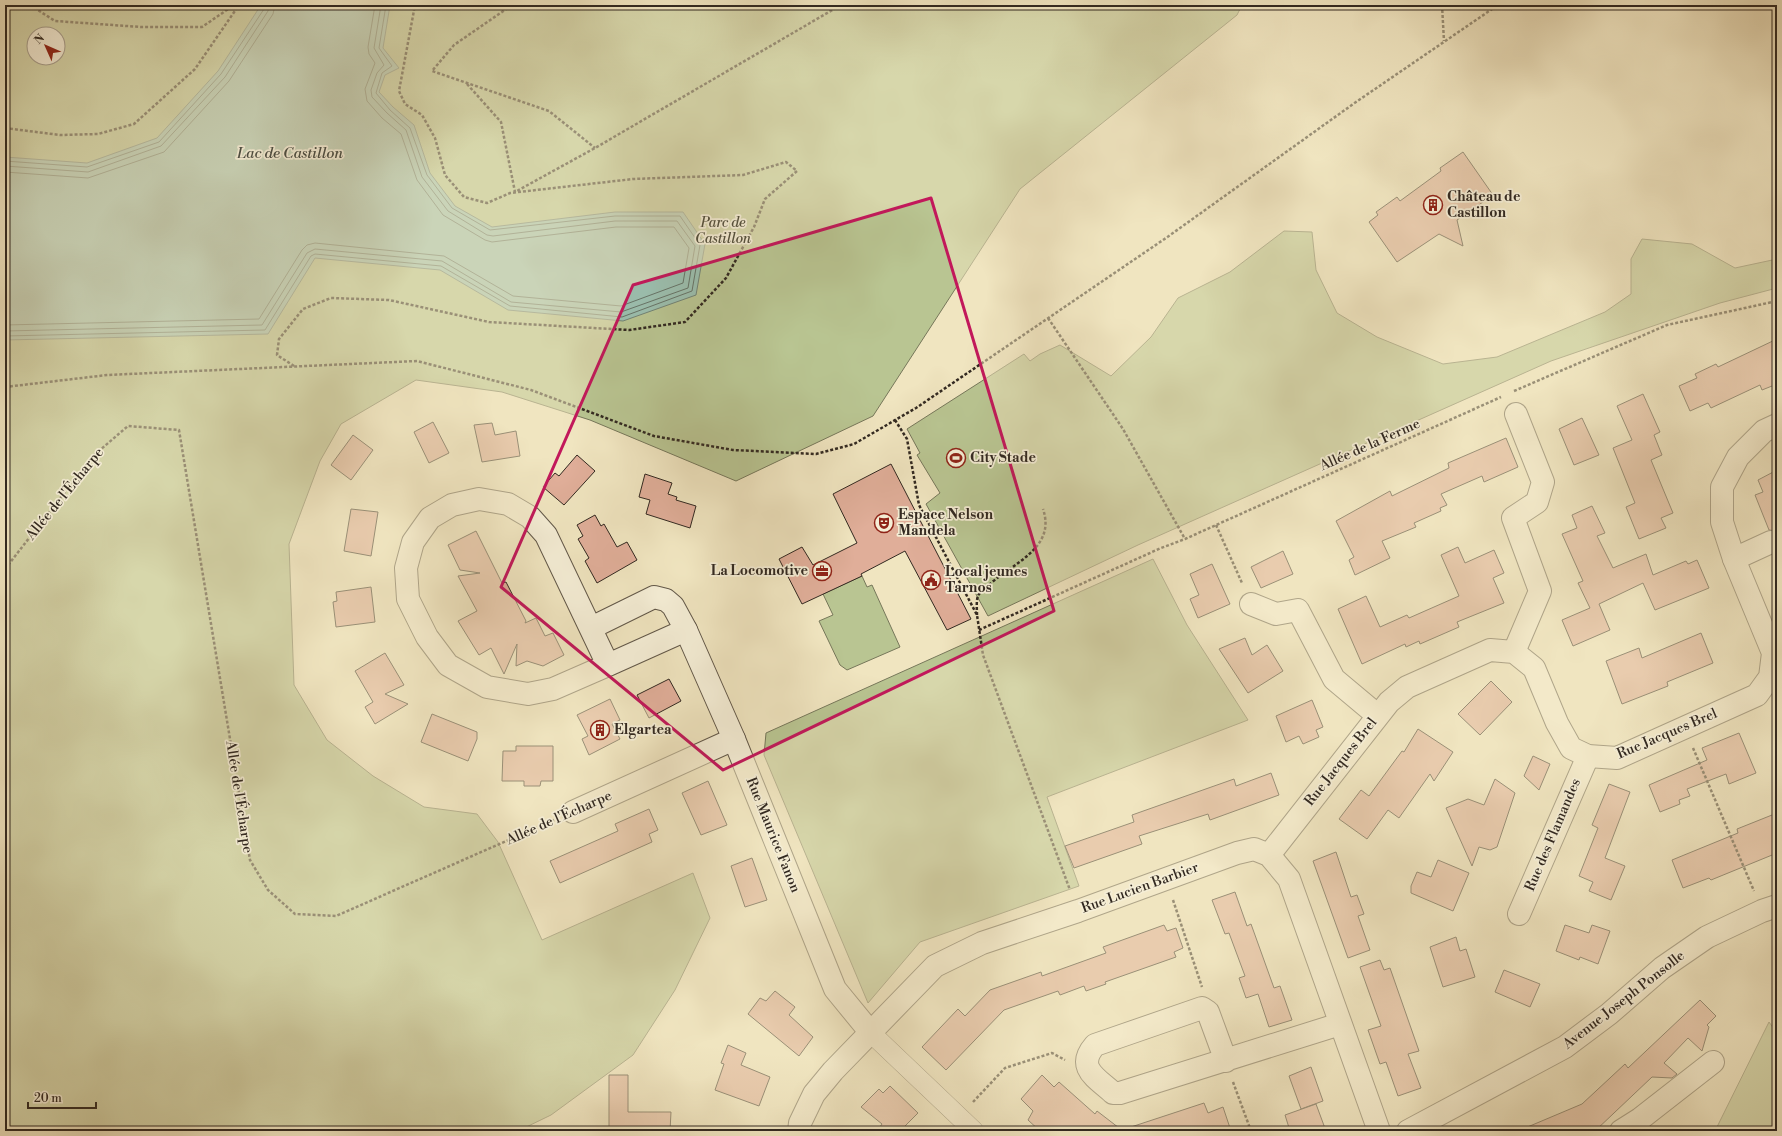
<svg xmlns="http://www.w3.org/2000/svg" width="1782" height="1136" viewBox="0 0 1782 1136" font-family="'Libre Bodoni',serif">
	<rect width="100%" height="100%" fill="#f0e5c0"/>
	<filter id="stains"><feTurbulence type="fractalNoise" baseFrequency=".005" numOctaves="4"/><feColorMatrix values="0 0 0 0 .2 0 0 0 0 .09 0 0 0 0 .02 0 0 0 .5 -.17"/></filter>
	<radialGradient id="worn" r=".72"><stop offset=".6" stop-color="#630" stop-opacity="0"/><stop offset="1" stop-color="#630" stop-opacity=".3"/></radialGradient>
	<g fill="#b9c592" stroke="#76775a" fill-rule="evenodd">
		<path d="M5,5H1242L1237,15L1020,189L873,416L736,481L590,420L502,392L416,380L341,424L320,461L289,544L294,685L327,740L373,776L424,807L477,814L498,842L542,940L693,873L710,918L675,990L633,1055L551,1115L518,1131H5ZM34,34H58V58H34Z"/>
		<path d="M1284,231L1312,232L1316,270L1337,313L1377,337L1443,364L1497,357L1605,312L1631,294V259L1642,239L1692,244L1735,268L1777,259V288L1720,303L1551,361L1138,545L988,616L926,504L940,493L917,455L920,453L907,429L1024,354L1030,361L1040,354L1060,345L1111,376L1151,337L1178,298L1230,272Z"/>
		<path d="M1153,559L1187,625L1248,720L1047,797L1079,886L920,942L868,1003L764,755L766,733Z"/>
		<path d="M862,576L867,587L872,585L900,647L847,670L840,665L819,621L833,615L823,594Z"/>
		<path d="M1769,1022L1777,1033V1131H1715Z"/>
	</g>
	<path fill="#9bbfaf" stroke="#718376" d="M261,5H390L383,48L399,68L385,75L379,92L393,107L414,125L430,173L455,206L492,227L615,212H683L705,244L696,295L623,321L508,310L440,270L315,258L268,334L5,340V157L87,163L157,138L218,71Z"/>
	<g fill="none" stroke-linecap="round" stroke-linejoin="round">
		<g stroke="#667468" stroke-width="1">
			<path d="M5,161L87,167L159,142L221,74L264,9V5"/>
			<path d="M5,166L88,172L161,146L225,77L268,11L269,5"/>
			<path d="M5,172L88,178L164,152L229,81L273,14L275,5"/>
			<path d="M5,325L259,319L302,250L307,245L315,243L444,256L513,296L621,306L683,283L689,248L674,227H616L492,242L485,240L443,215L417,180L401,134L382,118L367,101L365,89L375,63L369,54L368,47L375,5"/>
			<path d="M5,331L262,325L307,253L315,249L442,261L511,302L621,312L688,288L695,246L677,221H615L493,236L487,235L448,211L422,177L406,130L387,113L372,97L371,90L377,73L384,65L374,48L381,5"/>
			<path d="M5,336L265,330L311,256L315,254L441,266L510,306L622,317L692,291L700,245L680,216H615L490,230L452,208L427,175L410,128L390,110L376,93L382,73L392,66L379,48L386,5"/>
		</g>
	</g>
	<g fill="#e0ae99" stroke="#322921">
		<path d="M1463,152L1493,195L1457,220L1463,246L1439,234L1397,262L1369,222L1378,215L1376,212L1397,197L1400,201L1441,171L1440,168Z"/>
		<path d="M1777,339V384L1762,390L1760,385L1711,408L1708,403L1690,411L1679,386L1697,378L1695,374L1716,364L1718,367Z"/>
		<path d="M1643,394L1660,432L1654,435L1662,455L1651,460L1673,513L1661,518L1666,528L1639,539L1626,507L1635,503L1613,448L1632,440L1617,406Z"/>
		<path d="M1582,418L1599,455L1574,465L1559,429Z"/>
		<path d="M433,422L449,453L429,463L414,432Z"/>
		<path d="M492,423L495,435L516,431L520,456L482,462L474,425Z"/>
		<path d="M353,435L373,450L351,480L331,465Z"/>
		<path d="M1506,438L1518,467L1484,482L1482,476L1441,494L1447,505L1440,508L1441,511L1414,523L1416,527L1382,541L1390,558L1355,575L1349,560L1354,557L1336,521L1390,491L1392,496L1449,468L1448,463Z"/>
		<path d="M577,455L595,471L564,505L543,487L555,473L559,476Z"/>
		<path d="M891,464L971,619L947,630L905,551L861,574L862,576L802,604L779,559L802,547L813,565L857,543L833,494Z"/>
		<path d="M1777,470V531L1769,530L1755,495L1763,492L1758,480Z"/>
		<path d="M645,474L672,483L668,494L677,497L676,500L696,506L690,528L646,514L650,500L639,497Z"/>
		<path d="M1592,506L1605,533L1597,536L1613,568L1646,554L1653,575L1686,561L1688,564L1697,560L1709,588L1655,610L1643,583L1599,604L1610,630L1573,646L1562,620L1590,608L1578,583L1583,581L1562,534L1577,528L1572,515Z"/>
		<path d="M351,509L378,512L371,556L344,551Z"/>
		<path d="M595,515L601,526L604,524L617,547L627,542L637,560L597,583L585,561L589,558L578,539L583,536L577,525Z"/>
		<path d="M476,531L502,583L506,582L526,621L525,623L536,618L545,636L553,633L564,655L543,666L527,661L516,666L517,644L504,674L491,648L479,655L458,621L477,611L458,576L480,573L460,570L448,545Z"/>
		<path d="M1458,547L1465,563L1494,550L1504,573L1493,578L1504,603L1457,622L1459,627L1420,644L1419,641L1406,647L1405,644L1362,664L1338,609L1366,596L1380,627L1407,615L1409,618L1459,596L1441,555Z"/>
		<path d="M1283,551L1293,574L1261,588L1251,567Z"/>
		<path d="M1212,564L1230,604L1198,618L1190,599L1199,595L1190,574Z"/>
		<path d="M371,587L375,622L336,627L333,602L337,601L336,592Z"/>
		<path d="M1701,633L1713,663L1667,682L1668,686L1622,704L1606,661L1639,648L1642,658Z"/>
		<path d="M1245,638L1252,655L1267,645L1283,671L1248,693L1219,649Z"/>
		<path d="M385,653L404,685L385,694L408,704L375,724L365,707L373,702L355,671Z"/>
		<path d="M669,679L681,701L649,718L637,695Z"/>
		<path d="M1491,681L1512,702L1480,735L1458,714Z"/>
		<path d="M610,699L620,720L612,724L620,739L589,755L582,739L588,736L577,715Z"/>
		<path d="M1312,700L1323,727L1316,730L1319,737L1303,744L1299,736L1286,742L1276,716Z"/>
		<path d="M432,714L477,732V739L468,761L421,742Z"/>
		<path d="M1418,729L1453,752L1434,781L1430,774L1399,818L1388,810L1367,839L1339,819L1361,790L1369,796L1402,751L1404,752Z"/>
		<path d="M1739,733L1756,773L1729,784L1726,774L1687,789L1690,796L1679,800L1680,804L1660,812L1649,785L1707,760L1702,748Z"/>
		<path d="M516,746H553V781H541L540,786H524V781H502L503,751H516Z"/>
		<path d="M1533,756L1550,764L1539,790L1524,776Z"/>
		<path d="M1271,773L1279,795L1210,820L1208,814L1139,836L1142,844L1074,868L1065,846L1134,822L1132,815L1234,779L1236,786Z"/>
		<path d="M1495,779L1515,793L1497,847L1490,850L1479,847L1472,866L1446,808L1468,799L1484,805Z"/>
		<path d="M708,781L727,825L701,835L682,793Z"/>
		<path d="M1609,784L1630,792L1605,858L1625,866L1611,900L1589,891L1593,882L1579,876L1598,828L1592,825Z"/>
		<path d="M649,809L658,830L649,834L652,842L560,883L550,861L618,831L615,824Z"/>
		<path d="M1777,813V853L1711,880L1709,878L1683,888L1672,860L1738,833L1737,829Z"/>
		<path d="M1336,852L1351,897L1357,895L1364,914L1358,916L1370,950L1348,958L1313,861Z"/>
		<path d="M752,858L767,900L745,907L731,866Z"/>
		<path d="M1438,860L1469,873L1453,911L1411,893V886L1417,872L1431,877Z"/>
		<path d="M1235,892L1247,926L1251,924L1274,988L1280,986L1292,1020L1269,1027L1258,994L1246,998L1239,978L1245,976L1229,933L1225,934L1212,900Z"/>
		<path d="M1164,925L1167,931L1176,928L1183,948L1174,952L1176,957L1105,982L1106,984L1086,991L1084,986L1060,995L1058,991L1004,1010L946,1070L922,1047L958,1009L965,1016L990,990L1041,972L1042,976L1106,953L1103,947Z"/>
		<path d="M1565,925L1589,933L1592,925L1610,931L1598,964L1580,957L1579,960L1556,951Z"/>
		<path d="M1456,937L1460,951L1466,949L1475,977L1443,987L1430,947Z"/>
		<path d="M1380,960L1384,970L1390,968L1419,1051L1408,1054L1421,1088L1398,1096L1386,1062L1380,1064L1368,1030L1381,1026L1360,967Z"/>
		<path d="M1504,970L1540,984L1530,1007L1495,992Z"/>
		<path d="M775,991L795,1007L789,1015L813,1037L799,1056L748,1014L760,998L766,1001Z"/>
		<path d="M1700,1000L1716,1016L1707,1025L1709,1027L1702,1051L1688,1038L1664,1063L1677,1074L1672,1078L1652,1077L1595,1131H1518L1582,1104L1625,1064L1628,1068Z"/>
		<path d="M728,1045L746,1053L741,1065L770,1077L759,1106L715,1090L724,1064L721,1063Z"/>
		<path d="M1311,1067L1323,1101L1301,1109L1289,1076Z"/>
		<path d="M609,1075H628V1112H671L670,1131H609Z"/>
		<path d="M1042,1075L1054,1087L1059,1082L1095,1114L1097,1111L1123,1131H1040L1028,1120L1033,1111L1021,1099Z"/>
		<path d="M890,1086L918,1113L900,1131H877L882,1124L861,1107L879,1089L883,1093Z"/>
		<path d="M1204,1103L1208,1113L1223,1107L1231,1131H1132L1131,1127Z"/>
		<path d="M1316,1104L1326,1131H1290L1285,1115Z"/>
	</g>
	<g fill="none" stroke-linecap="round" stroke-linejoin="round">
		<defs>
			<path id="pedestrian" d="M871,1033L974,1131"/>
			<g id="minor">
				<path d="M1734,559L1771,542"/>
				<path d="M1251,604L1276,614L1298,610L1334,679L1377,715"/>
				<path d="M591,628L654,597L666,600L673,606L686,630L608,665L553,689L528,694L487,687L448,665L427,637L408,599L406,568L413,542L430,518L452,505L479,499L508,504L530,517L546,535L608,665"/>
				<path d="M686,630L734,739L835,989L871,1033"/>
				<path d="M1514,652L1540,591L1513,518L1537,502L1543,482L1516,414"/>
				<path d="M573,812L734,739"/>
				<path d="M1269,855L1389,702L1407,687L1490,650L1514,652L1534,668L1557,723L1571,748L1588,756L1617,758L1757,695L1770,677L1773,653L1734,559L1722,522V487L1738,457L1764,431L1777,425"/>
				<path d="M1519,914L1588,756"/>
				<path d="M1226,1061L1208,1012L1202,1008L1095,1045C1075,1068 1097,1078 1113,1093H1120L1340,1024"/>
				<path d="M799,1131L800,1123L814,1094L833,1071L935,966L982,943L1078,911L1237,853L1254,849L1269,855L1289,879L1379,1131"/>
				<path d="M1408,1131L1565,1047L1609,1014L1662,968L1707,937L1762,911L1777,906"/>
				<path d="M1621,1131L1640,1119L1713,1062"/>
			</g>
		</defs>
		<use href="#pedestrian" stroke="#625849" stroke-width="20"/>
		<use href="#minor" stroke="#625849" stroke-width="24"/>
		<g stroke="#322921" stroke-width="2.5" stroke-dasharray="3 2" stroke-linecap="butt">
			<path d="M30,5L55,21L141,27H202L234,5"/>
			<path d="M512,5L454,45L432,71L549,111L595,148"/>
			<path d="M1442,5L1444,41"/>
			<path d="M467,84L501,122L515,192L595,148L841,5"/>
			<path d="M5,128L60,135L98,134L134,124L195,69L239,5"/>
			<path d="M1048,318L1123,429L1185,539"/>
			<path d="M294,366L277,355L279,339L303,309L331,298L389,300L489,322L629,330L685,322L726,278L754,227L765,199L797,171L786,162L743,175L633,179L510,193L487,203L464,197L445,175L435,138L422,115L405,104L399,91L415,5"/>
			<path d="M5,387L107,375L417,361L531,390L654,436L733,450L816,454L854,444L916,408L1166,238L1356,102L1498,5"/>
			<path d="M1514,391L1667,325L1777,301"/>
			<path d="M895,420L907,439L919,505L977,615L983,655L1070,890"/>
			<path d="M1216,525L1242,583"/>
			<path d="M5,569L93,456L128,426L179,430L250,860L268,890L295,914L336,916L554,820"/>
			<path d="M977,615C977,610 976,601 978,596C979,593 984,590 987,587C1009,564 1057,550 1043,509"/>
			<path d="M979,630L1161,548L1185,539L1501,397"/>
			<path d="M1693,748L1754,891"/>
			<path d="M1173,900L1202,987"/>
			<path d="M1233,1082L1251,1131"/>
			<path d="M973,1102L1005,1068L1052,1053L1065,1060"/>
		</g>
		<use href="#pedestrian" stroke="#f5eed6" stroke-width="19"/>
		<use href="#minor" stroke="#f5eed6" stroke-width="22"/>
	</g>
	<path d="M0 0H1782V1136H0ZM931,198L1054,611L723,770L501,587L633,285Z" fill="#f0e5c0" fill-opacity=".55" fill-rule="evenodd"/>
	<path fill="none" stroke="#c2185b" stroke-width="3" stroke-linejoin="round" d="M931,198L1054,611L723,770L501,587L633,285Z"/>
	<defs>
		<symbol id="building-ring" viewBox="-11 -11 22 22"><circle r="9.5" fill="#f5eed6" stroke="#8f2418" stroke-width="1.5"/><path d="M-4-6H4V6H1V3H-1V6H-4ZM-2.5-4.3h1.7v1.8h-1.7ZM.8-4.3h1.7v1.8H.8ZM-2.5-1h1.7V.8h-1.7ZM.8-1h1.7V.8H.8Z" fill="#8f2418"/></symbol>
		<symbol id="stadium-ring" viewBox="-11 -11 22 22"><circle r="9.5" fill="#f5eed6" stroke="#8f2418" stroke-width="1.5"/><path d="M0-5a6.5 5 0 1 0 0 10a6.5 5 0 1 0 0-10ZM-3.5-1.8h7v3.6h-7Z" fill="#8f2418"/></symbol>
		<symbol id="theatre-ring" viewBox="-11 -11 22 22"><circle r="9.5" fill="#f5eed6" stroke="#8f2418" stroke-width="1.5"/><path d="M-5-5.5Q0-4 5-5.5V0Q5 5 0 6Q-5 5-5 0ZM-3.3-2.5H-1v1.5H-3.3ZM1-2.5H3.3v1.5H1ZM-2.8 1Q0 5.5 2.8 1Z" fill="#8f2418"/></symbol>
		<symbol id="office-ring" viewBox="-11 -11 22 22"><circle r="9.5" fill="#f5eed6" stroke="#8f2418" stroke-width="1.5"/><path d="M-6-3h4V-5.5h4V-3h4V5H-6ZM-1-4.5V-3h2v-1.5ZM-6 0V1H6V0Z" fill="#8f2418"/></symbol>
		<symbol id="civic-ring" viewBox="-11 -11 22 22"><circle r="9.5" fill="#f5eed6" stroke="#8f2418" stroke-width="1.5"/><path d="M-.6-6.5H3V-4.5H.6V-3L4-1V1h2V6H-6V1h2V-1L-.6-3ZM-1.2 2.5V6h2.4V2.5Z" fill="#8f2418"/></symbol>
	</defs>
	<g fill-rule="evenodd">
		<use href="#building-ring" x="1422" y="194" width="22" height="22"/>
		<use href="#stadium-ring" x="945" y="447" width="22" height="22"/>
		<use href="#theatre-ring" x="873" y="512" width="22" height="22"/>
		<use href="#office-ring" x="811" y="560" width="22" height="22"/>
		<use href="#civic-ring" x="920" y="569" width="22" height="22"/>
		<use href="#building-ring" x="589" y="719" width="22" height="22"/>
	</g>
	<g text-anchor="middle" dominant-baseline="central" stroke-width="3.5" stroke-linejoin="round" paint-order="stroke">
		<g font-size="14" font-weight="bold" fill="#322921" stroke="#f5eed6" text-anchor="start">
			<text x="1447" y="197">Château de<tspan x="1447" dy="16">Castillon</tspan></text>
			<text x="970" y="458">City Stade</text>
			<text x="898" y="515">Espace Nelson<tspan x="898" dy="16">Mandela</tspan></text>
			<text x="808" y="571" text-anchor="end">La Locomotive</text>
			<text x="945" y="572">Local jeunes<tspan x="945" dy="16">Tarnos</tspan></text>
			<text x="614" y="730">Elgartea</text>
		</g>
		<g font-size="14" font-style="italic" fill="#54503d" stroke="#f5eed6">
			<text x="723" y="223">Parc de<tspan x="723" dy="16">Castillon</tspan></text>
		</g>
		<g font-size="14" fill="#322921" stroke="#f5eed6">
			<text transform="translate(1370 445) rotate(-24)">Allée de la Ferme</text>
			<text transform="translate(65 494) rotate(-51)">Allée de l'Écharpe</text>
			<text transform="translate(1667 734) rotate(-23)">Rue Jacques Brel</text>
			<text transform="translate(1341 762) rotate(-52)">Rue Jacques Brel</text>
			<text transform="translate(239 797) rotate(81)">Allée de l'Écharpe</text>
			<text transform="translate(559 818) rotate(-24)">Allée de l'Écharpe</text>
			<text transform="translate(773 835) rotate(68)">Rue Maurice Fanon</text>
			<text transform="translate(1553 835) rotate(-67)">Rue des Flamandes</text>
			<text transform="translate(1140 888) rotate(-20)">Rue Lucien Barbier</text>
			<text transform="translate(1624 1000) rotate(-38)">Avenue Joseph Ponsolle</text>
		</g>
		<g font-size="15" font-style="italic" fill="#4c4e44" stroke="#f5eed6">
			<text x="290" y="153">Lac de Castillon</text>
		</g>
	</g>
	<rect width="1782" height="1136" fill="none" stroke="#f0e5c0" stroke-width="20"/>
	<rect x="6" y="6" width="1770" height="1124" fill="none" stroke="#322921" stroke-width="2"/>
	<rect x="10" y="10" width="1762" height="1116" fill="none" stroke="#322921"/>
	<g transform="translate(46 46) rotate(315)"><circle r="19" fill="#f5eed6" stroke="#a79f8e"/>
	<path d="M0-3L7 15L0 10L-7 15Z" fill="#8f2418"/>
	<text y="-6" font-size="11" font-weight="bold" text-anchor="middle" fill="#322921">N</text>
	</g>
	<path d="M28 1102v6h68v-6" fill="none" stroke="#322921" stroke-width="2"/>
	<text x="34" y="1102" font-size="12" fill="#322921" stroke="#f5eed6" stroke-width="3" paint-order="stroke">20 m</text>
	<rect width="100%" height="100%" filter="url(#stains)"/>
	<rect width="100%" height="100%" fill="url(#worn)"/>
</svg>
